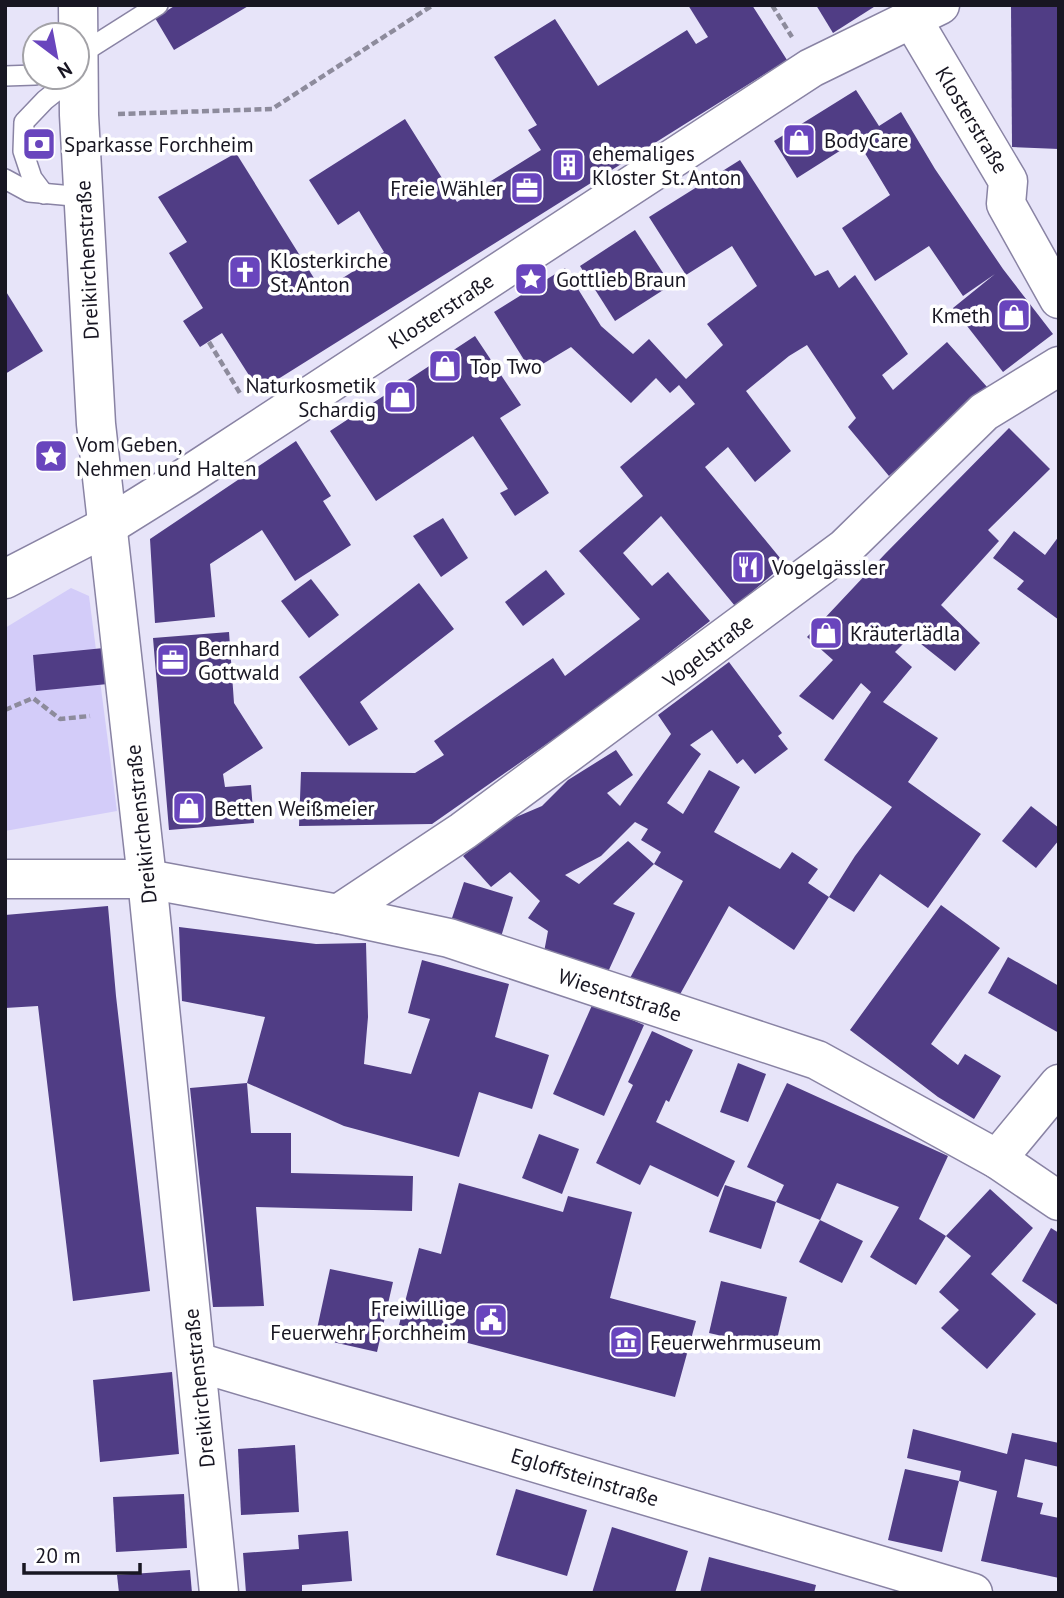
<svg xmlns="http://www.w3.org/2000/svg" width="1064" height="1598" viewBox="0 0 1064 1598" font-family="'PT Sans',sans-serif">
	<rect width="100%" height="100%" fill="#e7e4f9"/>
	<path fill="#d3ccf9" d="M71,588L89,596L117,811L5,831V628Z"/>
	<g fill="#503d85">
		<path d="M176,5H250L174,50L155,18Z"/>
		<path d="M688,5H752L787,60L259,391L222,333L200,347L183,321L203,308L169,253L187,242L158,197L236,153L322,291L384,252L359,211L338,225L309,180L405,119L457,202L541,150L528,130L537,125L494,57L555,19L598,86L687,30L696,44L708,37Z"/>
		<path d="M816,5H877L833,33Z"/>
		<path d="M1011,5H1059V149L1012,147Z"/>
		<path d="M856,90L879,126L901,112L935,169L1003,269L1053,334L1003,372L953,308L995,274L963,296L929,246L875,281L842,228L890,195L857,140L797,178L774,141Z"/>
		<path d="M740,160L815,276L828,270L839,288L855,275L908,354L882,375L893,390L947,342L988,388L889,476L848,427L856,418L807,345L789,356L746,391L791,451L755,482L728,447L705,467L785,564L735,606L661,516L623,553L652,586L668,572L710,621L591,713L432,824L299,826L301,772L415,773L444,755L434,741L553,658L565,676L640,619L579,551L643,496L620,467L695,404L679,385L670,393L656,378L631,403L571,347L531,371L494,312L565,268L601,326L633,354L649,339L686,379L723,345L707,324L757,286L732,246L686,275L649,217Z"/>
		<path d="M635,230L671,285L615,321L580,266Z"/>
		<path d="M5,290L43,351L5,374Z"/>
		<path d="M475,336L521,405L500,418L549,493L515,516L500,493L508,489L473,436L376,501L330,431Z"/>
		<path d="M1009,428L1050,469L988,530L999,541L941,605L980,643L955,671L911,636L895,652L912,667L883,702L938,738L908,782L981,834L928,908L880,874L854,912L829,897L794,950L729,906L678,998L630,978L683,881L654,864L661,852L641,840L648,829L635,822L601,856L565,875L579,884L628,841L654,864L613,904L635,913L607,974L544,952L548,931L528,918L540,901L510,872L491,887L463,856L509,820L542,806L568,780L616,750L633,775L607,793L620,806L671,734L658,715L729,662L782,733L778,736L788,749L755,774L743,759L737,764L712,730L690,745L701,754L667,803L683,814L709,770L740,787L714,832L780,869L792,852L818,869L808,883L829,897L855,856L892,807L824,760L871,692L861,683L833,720L799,696L833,660L807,637L885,554Z"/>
		<path d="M296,441L331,496L323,501L351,545L295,581L262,530L210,564L215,617L155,623L150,539Z"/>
		<path d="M443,518L468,558L441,577L413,536Z"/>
		<path d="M1014,531L1045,555L1059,536V620L1017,589L1024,581L993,558Z"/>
		<path d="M546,570L565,594L523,626L505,602Z"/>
		<path d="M311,579L339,615L309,638L281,601Z"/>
		<path d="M419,583L454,629L360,702L378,729L349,746L299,677Z"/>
		<path d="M229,632L234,703L263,748L223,774L225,787L251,785L254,823L169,830L153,638Z"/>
		<path d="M104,648L108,684L36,691L33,655Z"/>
		<path d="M1031,806L1059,828V840L1036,868L1002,841Z"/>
		<path d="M464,882L513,897L501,937L451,921Z"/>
		<path d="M941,905L1000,948L931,1044L958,1065L965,1054L1001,1076L974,1119L938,1097L850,1030Z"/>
		<path d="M108,906L116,996L150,1291L73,1301L38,1006L5,1008V915Z"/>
		<path d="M179,927L316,944L366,943L368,1017L364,1064L411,1074L430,1019L408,1013L422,960L509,984L495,1037L549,1055L532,1109L479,1092L459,1157L344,1126L247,1083L265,1017L182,1001Z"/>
		<path d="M1008,957L1059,986V1033L988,993Z"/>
		<path d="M593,1003L644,1025L604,1116L553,1094Z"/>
		<path d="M652,1031L693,1050L669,1102L666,1100L656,1122L735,1161L718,1197L650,1165L640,1185L596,1163L633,1085L628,1082Z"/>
		<path d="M738,1063L766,1074L748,1122L720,1112Z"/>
		<path d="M247,1083L251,1133H291V1173L413,1176L412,1211L256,1207L264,1306L213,1307L190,1088Z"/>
		<path d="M787,1083L948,1156L919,1219L946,1236L916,1285L870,1257L899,1207L837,1183L820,1220L863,1241L842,1283L799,1262L820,1220L776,1202L761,1249L709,1232L725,1185L776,1202L784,1185L747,1167Z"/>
		<path d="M539,1134L579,1149L562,1194L522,1178Z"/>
		<path d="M459,1183L563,1212L568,1196L632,1212L610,1298L696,1321L675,1397L399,1325L419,1248L441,1254Z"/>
		<path d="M990,1189L1033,1228L991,1274L1036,1314L987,1369L941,1328L959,1310L939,1292L971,1256L946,1236Z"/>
		<path d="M1051,1228L1059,1233V1306L1022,1281Z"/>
		<path d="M330,1269L393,1282L377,1352L315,1338Z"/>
		<path d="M721,1281L787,1297L775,1348L709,1333Z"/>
		<path d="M172,1372L179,1454L100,1462L93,1380Z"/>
		<path d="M913,1429L1007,1454L1012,1433L1059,1443V1467L1025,1459L1017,1497L1043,1503L1040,1514L1059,1518V1578L981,1561L997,1491L959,1481L942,1552L888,1540L905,1469L959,1481L961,1471L907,1458Z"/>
		<path d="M295,1445L299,1512L241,1515L238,1449Z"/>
		<path d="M516,1489L587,1510L567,1576L496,1555Z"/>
		<path d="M184,1494L187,1548L116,1552L113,1497Z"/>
		<path d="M612,1527L688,1551L675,1593H592Z"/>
		<path d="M348,1531L352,1581L302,1585V1593H246L243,1553L299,1549L298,1535Z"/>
		<path d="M709,1557L816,1585L814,1593H700Z"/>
		<path d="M190,1570L192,1593H119L117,1575Z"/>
	</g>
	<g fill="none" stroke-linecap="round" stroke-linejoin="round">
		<defs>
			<g id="lane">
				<path d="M79,55L158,5"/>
				<path d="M5,76L35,75"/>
				<path d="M5,179L29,192L84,197"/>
				<path d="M44,194L32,178L23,151L24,122L45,100L74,77"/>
			</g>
			<g id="street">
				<path d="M78,5L79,115L96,424L147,879L219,1593"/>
				<path d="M912,19L1008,181L1006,204L1059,299"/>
				<path d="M5,579L106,527L186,477L811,68L940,5"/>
				<path d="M5,879H147L338,914L449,938L817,1060L997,1159L1059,1201"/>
				<path d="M338,914L463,831L845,548L984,412L1059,366"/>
				<path d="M997,1159L1059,1084"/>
				<path d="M197,1362L973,1593"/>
			</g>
		</defs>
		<use href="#lane" stroke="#8983a4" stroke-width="22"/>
		<use href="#street" stroke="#8983a4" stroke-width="41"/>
		<g stroke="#8d8b9c" stroke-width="4.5" stroke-dasharray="7 3.5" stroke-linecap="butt">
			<path d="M772,5L792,37"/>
			<path d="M118,114L272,109L433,5"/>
			<path d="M209,342L241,395"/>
			<path d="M5,710L33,698L60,719L90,716"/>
		</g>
		<use href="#lane" stroke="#fff" stroke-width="19"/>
		<use href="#street" stroke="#fff" stroke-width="38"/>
	</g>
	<defs>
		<symbol id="shop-square" viewBox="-11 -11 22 22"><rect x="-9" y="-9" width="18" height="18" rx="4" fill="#6945bd" stroke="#fff"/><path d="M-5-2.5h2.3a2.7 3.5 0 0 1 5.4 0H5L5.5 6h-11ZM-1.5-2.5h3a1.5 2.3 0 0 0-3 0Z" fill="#fff"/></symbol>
		<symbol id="bank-square" viewBox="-11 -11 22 22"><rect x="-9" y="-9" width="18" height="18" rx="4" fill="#6945bd" stroke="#fff"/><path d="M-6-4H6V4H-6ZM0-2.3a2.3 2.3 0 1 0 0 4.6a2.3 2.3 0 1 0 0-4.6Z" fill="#fff"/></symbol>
		<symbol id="building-square" viewBox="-11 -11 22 22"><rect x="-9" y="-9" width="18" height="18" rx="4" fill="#6945bd" stroke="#fff"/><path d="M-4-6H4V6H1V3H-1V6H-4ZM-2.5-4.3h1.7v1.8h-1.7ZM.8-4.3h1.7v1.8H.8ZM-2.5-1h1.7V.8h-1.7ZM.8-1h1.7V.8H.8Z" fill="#fff"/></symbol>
		<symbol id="office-square" viewBox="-11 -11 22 22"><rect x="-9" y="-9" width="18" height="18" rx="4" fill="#6945bd" stroke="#fff"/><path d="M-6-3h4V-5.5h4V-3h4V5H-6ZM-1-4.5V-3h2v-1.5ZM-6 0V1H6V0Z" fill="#fff"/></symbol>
		<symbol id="church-square" viewBox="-11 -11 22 22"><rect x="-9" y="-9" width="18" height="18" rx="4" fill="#6945bd" stroke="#fff"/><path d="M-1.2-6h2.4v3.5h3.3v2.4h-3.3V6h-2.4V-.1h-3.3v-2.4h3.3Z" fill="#fff"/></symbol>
		<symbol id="sight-square" viewBox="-11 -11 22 22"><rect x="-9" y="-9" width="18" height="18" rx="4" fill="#6945bd" stroke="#fff"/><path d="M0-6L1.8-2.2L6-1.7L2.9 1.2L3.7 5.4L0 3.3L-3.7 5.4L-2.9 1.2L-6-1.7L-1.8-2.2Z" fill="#fff"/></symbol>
		<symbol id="restaurant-square" viewBox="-11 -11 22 22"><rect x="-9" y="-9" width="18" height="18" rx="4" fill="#6945bd" stroke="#fff"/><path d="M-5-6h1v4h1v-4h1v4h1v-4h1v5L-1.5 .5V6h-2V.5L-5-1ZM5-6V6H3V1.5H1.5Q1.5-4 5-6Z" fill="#fff"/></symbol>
		<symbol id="civic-square" viewBox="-11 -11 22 22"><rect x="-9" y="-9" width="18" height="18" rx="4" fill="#6945bd" stroke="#fff"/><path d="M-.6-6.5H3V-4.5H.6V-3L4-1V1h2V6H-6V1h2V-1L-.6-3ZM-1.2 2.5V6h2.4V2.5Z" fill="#fff"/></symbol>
		<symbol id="museum-square" viewBox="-11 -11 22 22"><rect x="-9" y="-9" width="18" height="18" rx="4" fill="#6945bd" stroke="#fff"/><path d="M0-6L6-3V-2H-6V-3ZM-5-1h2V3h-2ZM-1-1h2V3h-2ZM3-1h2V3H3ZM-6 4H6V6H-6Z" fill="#fff"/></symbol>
	</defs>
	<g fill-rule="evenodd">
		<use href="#shop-square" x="780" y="121" width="38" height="38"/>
		<use href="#bank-square" x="20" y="125" width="38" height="38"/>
		<use href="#building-square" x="549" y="146" width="38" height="38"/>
		<use href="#office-square" x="508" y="169" width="38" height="38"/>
		<use href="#church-square" x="226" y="253" width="38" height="38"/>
		<use href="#sight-square" x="512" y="260" width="38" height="38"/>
		<use href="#shop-square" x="995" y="296" width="38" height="38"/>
		<use href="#shop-square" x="426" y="347" width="38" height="38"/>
		<use href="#shop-square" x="381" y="378" width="38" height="38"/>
		<use href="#sight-square" x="32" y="437" width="38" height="38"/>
		<use href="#restaurant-square" x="729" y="548" width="38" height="38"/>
		<use href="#shop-square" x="807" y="614" width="38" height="38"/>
		<use href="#office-square" x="154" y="641" width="38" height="38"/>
		<use href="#shop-square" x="170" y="789" width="38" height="38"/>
		<use href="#civic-square" x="472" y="1301" width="38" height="38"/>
		<use href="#museum-square" x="607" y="1323" width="38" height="38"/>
	</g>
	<g text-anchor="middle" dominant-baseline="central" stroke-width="7" stroke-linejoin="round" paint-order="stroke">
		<g font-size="21" fill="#181622" stroke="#fff">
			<text transform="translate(972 120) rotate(59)">Klosterstraße</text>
			<text transform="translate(87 260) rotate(-93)">Dreikirchenstraße</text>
			<text transform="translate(441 311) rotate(-33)">Klosterstraße</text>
			<text transform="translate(708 651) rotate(-37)">Vogelstraße</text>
			<text transform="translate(141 824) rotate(-96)">Dreikirchenstraße</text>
			<text transform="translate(620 995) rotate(18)">Wiesentstraße</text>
			<text transform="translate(199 1388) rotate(-96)">Dreikirchenstraße</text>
			<text transform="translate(585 1477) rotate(17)">Egloffsteinstraße</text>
		</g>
		<g font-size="21" fill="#181622" stroke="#fff" text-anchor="start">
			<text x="824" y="140">BodyCare</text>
			<text x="64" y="144">Sparkasse Forchheim</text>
			<text x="592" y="153">ehemaliges<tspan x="592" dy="24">Kloster St. Anton</tspan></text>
			<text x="503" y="188" text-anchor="end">Freie Wähler</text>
			<text x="270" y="260">Klosterkirche<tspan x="270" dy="24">St. Anton</tspan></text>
			<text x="556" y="279">Gottlieb Braun</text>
			<text x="990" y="315" text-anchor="end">Kmeth</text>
			<text x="470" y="366">Top Two</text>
			<text x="376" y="385" text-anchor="end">Naturkosmetik<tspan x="376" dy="24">Schardig</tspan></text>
			<text x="76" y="444">Vom Geben,<tspan x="76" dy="24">Nehmen und Halten</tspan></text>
			<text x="772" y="567">Vogelgässler</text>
			<text x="850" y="633">Kräuterlädla</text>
			<text x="198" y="648">Bernhard<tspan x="198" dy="24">Gottwald</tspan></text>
			<text x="214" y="808">Betten Weißmeier</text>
			<text x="466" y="1308" text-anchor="end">Freiwillige<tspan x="466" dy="24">Feuerwehr Forchheim</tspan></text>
			<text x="650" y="1342">Feuerwehrmuseum</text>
		</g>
	</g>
	<rect width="1064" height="1598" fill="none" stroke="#181622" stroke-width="14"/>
	<g transform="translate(56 56) rotate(148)"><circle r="33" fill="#ffffff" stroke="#a3a2a7" stroke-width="2"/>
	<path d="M0-5L12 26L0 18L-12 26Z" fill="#6945bd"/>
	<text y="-10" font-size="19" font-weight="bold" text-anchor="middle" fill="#181622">N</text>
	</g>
	<path d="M24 1563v10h116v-10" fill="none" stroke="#181622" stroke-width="3.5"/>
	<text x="35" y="1563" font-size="21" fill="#181622" stroke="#ffffff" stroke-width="5" paint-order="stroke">20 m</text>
</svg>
